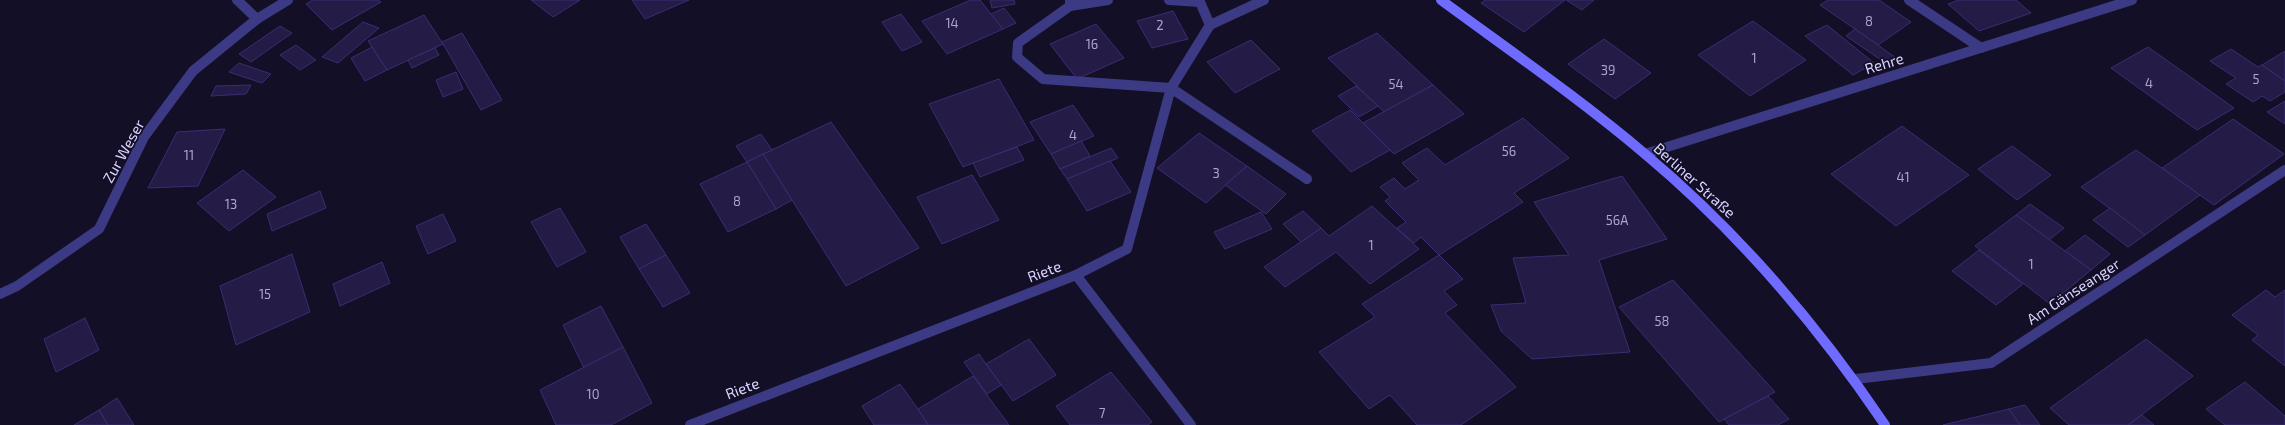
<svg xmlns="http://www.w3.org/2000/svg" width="2285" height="425" viewBox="0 0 2285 425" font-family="'Exo 2',sans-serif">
	<rect width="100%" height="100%" fill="#130f26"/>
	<g fill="#241b47" stroke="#3b2d73">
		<path d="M313,0H378L381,2L332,30L306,4Z"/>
		<path d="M531,0H580L553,17Z"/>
		<path d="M632,0H689L645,19Z"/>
		<path d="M971,0H980L1003,29L947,54L922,21Z"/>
		<path d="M990,0H1014L1015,4L992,8Z"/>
		<path d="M1485,0H1565L1524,32L1481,3Z"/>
		<path d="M1566,0H1594L1582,10Z"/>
		<path d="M1828,0H1879L1911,22L1878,45L1820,5Z"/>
		<path d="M1959,0H2016L2031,13L1979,31L1948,4Z"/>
		<path d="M1004,8L1016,23L1003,29L991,14Z"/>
		<path d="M1173,11L1188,39L1152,48L1137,21Z"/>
		<path d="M901,14L922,42L902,51L882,22Z"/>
		<path d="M424,15L443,44L387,70L368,41Z"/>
		<path d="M1753,21L1806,60L1750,96L1698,55Z"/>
		<path d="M363,22L379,28L338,63L322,57Z"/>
		<path d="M1096,24L1124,58L1077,79L1050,44Z"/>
		<path d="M1827,25L1874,63L1853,75L1805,36Z"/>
		<path d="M280,26L292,33L251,62L239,54Z"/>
		<path d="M1855,29L1878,45L1896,58L1887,64L1846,36Z"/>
		<path d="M462,33L502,100L481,110L442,42Z"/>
		<path d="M1377,33L1433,85L1384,112L1328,58Z"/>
		<path d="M1604,39L1651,73L1615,99L1568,64Z"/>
		<path d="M1251,40L1280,69L1235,93L1207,62Z"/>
		<path d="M296,45L316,60L300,70L280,55Z"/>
		<path d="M372,47L387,70L365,81L351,58Z"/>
		<path d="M2148,47L2234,108L2197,130L2111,68Z"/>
		<path d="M435,48L439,55L412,68L408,60Z"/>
		<path d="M2231,49L2258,67L2262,65L2285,81V92L2270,101L2262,96L2253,102L2226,84L2236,78L2210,61Z"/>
		<path d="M2285,51V81L2262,65Z"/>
		<path d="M239,63L271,74L262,83L229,72Z"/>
		<path d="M456,72L463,89L443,97L436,80Z"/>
		<path d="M999,79L1034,140L963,167L929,104Z"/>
		<path d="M251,85L246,94L211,96L216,86Z"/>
		<path d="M1433,85L1464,114L1394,154L1363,123Z"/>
		<path d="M1356,86L1378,106L1359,117L1338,96Z"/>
		<path d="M2285,101V124L2267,112Z"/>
		<path d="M1073,105L1094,136L1051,154L1030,122Z"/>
		<path d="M1350,110L1390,150L1351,172L1312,131Z"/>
		<path d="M1523,118L1569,158L1514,193L1523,202L1439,255L1421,237L1414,243L1397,228L1406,222L1385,201L1390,197L1380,187L1394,178L1405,189L1419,180L1402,163L1427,148L1445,165Z"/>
		<path d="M2233,119L2284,154L2214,205L2162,168Z"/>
		<path d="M831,122L919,248L846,286L763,154Z"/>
		<path d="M1902,126L1969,175L1896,226L1831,174Z"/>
		<path d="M225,129L198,186L148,188L177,132Z"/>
		<path d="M1199,133L1247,166L1206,203L1157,168Z"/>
		<path d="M761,134L772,150L747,162L736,146Z"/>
		<path d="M1081,141L1090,156L1060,169L1051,154Z"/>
		<path d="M2012,146L2051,175L2017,200L1978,169Z"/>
		<path d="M1017,147L1024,160L980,177L973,163Z"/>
		<path d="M1111,148L1118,158L1067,179L1060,169Z"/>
		<path d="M2136,150L2200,195L2145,235L2081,187Z"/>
		<path d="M763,154L792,200L776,209L747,162Z"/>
		<path d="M1110,161L1131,192L1087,211L1067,179Z"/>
		<path d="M747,162L776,209L728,232L700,184Z"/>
		<path d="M1247,166L1286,194L1266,214L1225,185Z"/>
		<path d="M243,170L276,197L229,231L197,203Z"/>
		<path d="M972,175L999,220L942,244L917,197Z"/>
		<path d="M1622,176L1667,239L1599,260L1630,352L1532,359L1501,331L1491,305L1526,303L1513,258L1569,255L1534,202Z"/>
		<path d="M320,191L326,208L272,231L267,214Z"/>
		<path d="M2030,204L2064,228L2049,240L2016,215Z"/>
		<path d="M1372,206L1419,249L1370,284L1336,252L1285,287L1264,267L1321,228L1329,236Z"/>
		<path d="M560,208L586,252L557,267L531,222Z"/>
		<path d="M2110,208L2145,235L2128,247L2093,220Z"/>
		<path d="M1303,211L1321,228L1301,242L1283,224Z"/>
		<path d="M1261,212L1272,229L1225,249L1214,232Z"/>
		<path d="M443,214L456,241L428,254L416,226Z"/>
		<path d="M2016,215L2091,270L2050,304L1975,246Z"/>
		<path d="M646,224L666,255L639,269L620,237Z"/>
		<path d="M2085,235L2110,254L2091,270L2065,251Z"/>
		<path d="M1979,250L2023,284L1996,305L1952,271Z"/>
		<path d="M292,254L310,312L236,345L220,286Z"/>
		<path d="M666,255L690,293L663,307L639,269Z"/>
		<path d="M1439,255L1463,279L1444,291L1457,305L1445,313L1516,387L1461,425H1417L1390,395L1369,409L1319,352L1375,317L1362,304Z"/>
		<path d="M382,262L390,283L340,306L333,284Z"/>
		<path d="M1673,280L1775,392L1719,422L1619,307Z"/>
		<path d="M2266,290L2275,297L2285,290V366L2252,340L2258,335L2232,315Z"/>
		<path d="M601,306L623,347L584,368L563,325Z"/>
		<path d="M85,318L99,350L56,372L44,339Z"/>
		<path d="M1029,339L1056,375L1013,401L986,364Z"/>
		<path d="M2146,339L2193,376L2128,425H2069L2050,408Z"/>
		<path d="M623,347L652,403L611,425H556L540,390Z"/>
		<path d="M979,354L1001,385L987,394L964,362Z"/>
		<path d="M1111,372L1152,422L1148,425H1070L1056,406Z"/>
		<path d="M973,376L1009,425H928L918,409Z"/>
		<path d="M2245,382L2285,416V425H2225L2206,409Z"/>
		<path d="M900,384L918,409L928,425H874L862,406Z"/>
		<path d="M1768,396L1789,419L1778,425H1729L1724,419Z"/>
		<path d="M117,398L134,425H108L99,410Z"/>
		<path d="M2025,405L2040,425H2020L2009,409Z"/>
		<path d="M2009,409L2020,425H1943Z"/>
		<path d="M99,410L108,425H74Z"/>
		<path d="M2142,415L2154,425H2128Z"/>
	</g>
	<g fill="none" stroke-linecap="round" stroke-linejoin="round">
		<g stroke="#3d3a85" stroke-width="10">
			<path d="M237,0L257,19"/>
			<path d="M1169,0L1200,2L1210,25"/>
			<path d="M1070,6L1108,0"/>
			<path d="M1171,88L1307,179"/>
			<path d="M1076,275L1191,425"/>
		</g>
		<g stroke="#3d3a85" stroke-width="10">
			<path d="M1070,0V6L1018,43L1017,57L1043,79L1171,88"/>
			<path d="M1909,0L1981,48"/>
			<path d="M1645,154L2132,0"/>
			<path d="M0,294L17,286L99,229L144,137L193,71L257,19L288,0"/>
			<path d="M1856,379L1991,363L2285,170"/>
			<path d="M690,425L1076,275L1127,249L1171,88L1210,25L1264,0"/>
		</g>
		<path stroke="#6f6bff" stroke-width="10" d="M1441,0C1509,50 1580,99 1645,154C1738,232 1817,324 1885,425"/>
	</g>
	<g text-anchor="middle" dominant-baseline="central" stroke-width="3.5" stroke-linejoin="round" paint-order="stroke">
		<g font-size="13" fill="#aca6d1">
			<text x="1869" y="21">8</text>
			<text x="952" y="23">14</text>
			<text x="1160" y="25">2</text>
			<text x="1092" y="44">16</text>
			<text x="1754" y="58">1</text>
			<text x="1608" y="70">39</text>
			<text x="2256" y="79">5</text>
			<text x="2149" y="83">4</text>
			<text x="1396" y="84">54</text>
			<text x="1073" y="135">4</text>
			<text x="1509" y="151">56</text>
			<text x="189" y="155">11</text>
			<text x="1216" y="173">3</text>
			<text x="1903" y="177">41</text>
			<text x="737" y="201">8</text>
			<text x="231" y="204">13</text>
			<text x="1617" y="220">56A</text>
			<text x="1371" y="245">1</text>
			<text x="2031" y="264">1</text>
			<text x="265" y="294">15</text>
			<text x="1662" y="321">58</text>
			<text x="593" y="394">10</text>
			<text x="1102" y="413">7</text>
		</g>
		<g font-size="15" fill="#d9d4ff" stroke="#130f26">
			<text transform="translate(1884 63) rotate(-17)">Rehre</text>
			<text transform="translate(123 151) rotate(-61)">Zur Weser</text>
			<text transform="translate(1695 180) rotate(42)">Berliner Straße</text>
			<text transform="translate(1044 271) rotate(-21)">Riete</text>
			<text transform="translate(2073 291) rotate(-33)">Am Gänseanger</text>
			<text transform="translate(742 388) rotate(-21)">Riete</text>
		</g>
	</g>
</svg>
